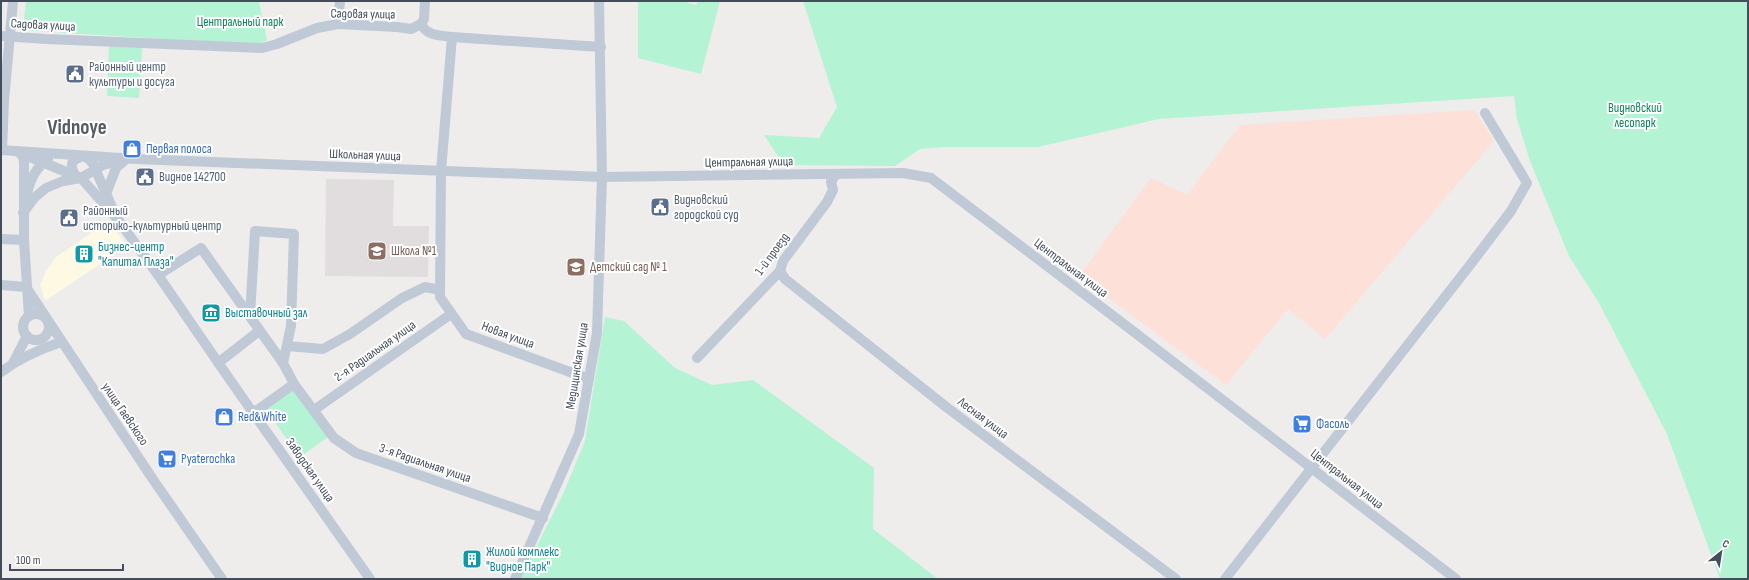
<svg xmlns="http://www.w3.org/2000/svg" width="1749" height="580" viewBox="0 0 1749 580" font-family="'Sofia Sans Condensed',sans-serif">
	<rect width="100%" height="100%" fill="#efecec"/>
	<path fill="#fef9e2" d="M109,221L127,246L45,301L40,285L46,271L56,257Z"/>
	<path fill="#e1ddde" d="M326,179L394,180L393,226H429L428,277L325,276Z"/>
	<path fill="#fde0d8" d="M1474,110L1494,141L1325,339L1288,309L1226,385L1079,276L1151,178L1187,195L1240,125Z"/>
	<g fill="#b4f3d4">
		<path d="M26,1H259L267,40L258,44L113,36L23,30Z"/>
		<path d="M638,1H682L696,5L698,1H720L701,74L638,58Z"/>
		<path d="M803,1H1748V579H1720L1667,434L1599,303L1569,256L1530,161L1517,119L1514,96L1159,119L1038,147H943L920,149L895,166L784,165L764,135L819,138L837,107Z"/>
		<path d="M109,45L142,47L139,98L107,96Z"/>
		<path d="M605,317L624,321L675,368L712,385L753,380L874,468L873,529L938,579H520L564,492L585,441Z"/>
		<path d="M293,388L328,437L300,457L265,409Z"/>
	</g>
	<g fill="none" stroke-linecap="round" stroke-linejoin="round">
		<g stroke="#c0c9d6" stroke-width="10">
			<path d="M338,24L340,1"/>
			<path d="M421,24L424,19L425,1"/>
			<path d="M1,36L46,39L262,48L277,44L317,28L338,24L397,27L411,29L421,24C427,36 439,35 452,37L601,47"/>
			<path d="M452,37L441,171L440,297L466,334L589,379"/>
			<path d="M1,150L136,159L602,177L903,173L931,178L1125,325L1456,579"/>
			<path d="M2,150L4,101L13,1"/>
			<path d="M18,152L22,155L24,161V240L29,316"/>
			<path d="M25,155L81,178L119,221L158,275L228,377L370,579"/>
			<path d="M75,175C69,164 71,160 83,156L89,159L93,164L112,207"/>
			<path d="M27,194C30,180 36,167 48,159"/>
			<path d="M106,194L116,168L125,160"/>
			<path d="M23,213L34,198L46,188L63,181L81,178L103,165L120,161"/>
			<path d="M1,239L24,240"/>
			<path d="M780,271L785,279L945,406L1176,579"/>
			<path d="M158,275L201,248L283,363"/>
			<path d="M1,285L26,287"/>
			<path d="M26,287L152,478L222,579"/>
			<circle cx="36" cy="327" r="13"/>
			<path d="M250,316L255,231L294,234L291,326L283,363L294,384L334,438L356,453L543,518"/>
			<path d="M287,346L323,349L350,334L402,298L425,287L440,290"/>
			<path d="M697,358L780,271L783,261L827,202L833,190L831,182L836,174"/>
			<path d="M13,363L27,336"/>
			<path d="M218,363L259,331"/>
			<path d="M1,372C20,358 40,349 61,342"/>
			<path d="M314,410L451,314"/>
			<path d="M253,413L294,384"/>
			<path d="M515,579L579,434L597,333L602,177L599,1"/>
			<path d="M1225,579L1470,265L1511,211L1527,183L1485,113"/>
		</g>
	</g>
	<defs>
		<symbol id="civic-square" viewBox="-11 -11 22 22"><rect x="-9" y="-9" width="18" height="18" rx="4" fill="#5c6f8a" stroke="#fff"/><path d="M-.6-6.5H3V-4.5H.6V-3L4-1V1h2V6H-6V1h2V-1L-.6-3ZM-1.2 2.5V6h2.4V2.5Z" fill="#fff"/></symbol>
		<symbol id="shop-square" viewBox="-11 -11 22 22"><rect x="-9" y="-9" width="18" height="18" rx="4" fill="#3f7fe0" stroke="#fff"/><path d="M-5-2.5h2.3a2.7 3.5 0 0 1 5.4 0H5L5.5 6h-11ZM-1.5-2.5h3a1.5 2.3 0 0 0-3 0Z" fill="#fff"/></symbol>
		<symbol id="school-square" viewBox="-11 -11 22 22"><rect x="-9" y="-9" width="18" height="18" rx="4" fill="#8d6e63" stroke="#fff"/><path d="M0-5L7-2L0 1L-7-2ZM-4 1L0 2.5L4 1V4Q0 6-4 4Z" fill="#fff"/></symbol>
		<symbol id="building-square" viewBox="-11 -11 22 22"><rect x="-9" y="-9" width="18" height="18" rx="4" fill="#0f9aa8" stroke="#fff"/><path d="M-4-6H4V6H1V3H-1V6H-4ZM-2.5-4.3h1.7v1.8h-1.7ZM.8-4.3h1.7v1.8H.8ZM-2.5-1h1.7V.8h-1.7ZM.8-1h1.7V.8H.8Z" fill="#fff"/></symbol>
		<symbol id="museum-square" viewBox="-11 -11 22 22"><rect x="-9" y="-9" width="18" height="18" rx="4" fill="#0f9aa8" stroke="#fff"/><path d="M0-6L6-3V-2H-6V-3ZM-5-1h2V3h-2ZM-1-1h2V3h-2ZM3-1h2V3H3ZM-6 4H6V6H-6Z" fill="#fff"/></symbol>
		<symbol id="supermarket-square" viewBox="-11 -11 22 22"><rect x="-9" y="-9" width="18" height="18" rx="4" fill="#3f7fe0" stroke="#fff"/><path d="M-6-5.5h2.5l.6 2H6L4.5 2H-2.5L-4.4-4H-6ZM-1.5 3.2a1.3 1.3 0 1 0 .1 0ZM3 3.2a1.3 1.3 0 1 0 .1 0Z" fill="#fff"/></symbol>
	</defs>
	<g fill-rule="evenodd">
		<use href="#civic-square" x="64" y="63" width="22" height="22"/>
		<use href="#shop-square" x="121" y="138" width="22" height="22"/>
		<use href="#civic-square" x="134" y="166" width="22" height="22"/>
		<use href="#civic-square" x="649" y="196" width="22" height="22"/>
		<use href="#civic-square" x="58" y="207" width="22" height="22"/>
		<use href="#school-square" x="366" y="240" width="22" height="22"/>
		<use href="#building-square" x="73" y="243" width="22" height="22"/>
		<use href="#school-square" x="565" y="256" width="22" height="22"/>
		<use href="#museum-square" x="200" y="302" width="22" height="22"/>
		<use href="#shop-square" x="213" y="406" width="22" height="22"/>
		<use href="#supermarket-square" x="1291" y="413" width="22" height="22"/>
		<use href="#supermarket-square" x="156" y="448" width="22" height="22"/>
		<use href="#building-square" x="461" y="548" width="22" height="22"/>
	</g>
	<g text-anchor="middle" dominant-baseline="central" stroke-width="4" stroke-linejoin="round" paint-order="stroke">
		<g font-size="13" fill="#434d5c" stroke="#fff">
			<text transform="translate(363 14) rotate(1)">Садовая улица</text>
			<text transform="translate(43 25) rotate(3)">Садовая улица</text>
			<text transform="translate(365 155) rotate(2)">Школьная улица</text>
			<text transform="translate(749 162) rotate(-1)">Центральная улица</text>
			<text transform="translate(772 254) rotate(-54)">1-й проезд</text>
			<text transform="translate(1071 268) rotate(37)">Центральная улица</text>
			<text transform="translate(508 335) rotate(20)">Новая улица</text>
			<text transform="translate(375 351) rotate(-35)">2-я Радиальная улица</text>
			<text transform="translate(577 366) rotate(-81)">Медицинская улица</text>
			<text transform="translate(125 414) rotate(56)">улица Гаевского</text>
			<text transform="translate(983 418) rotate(37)">Лесная улица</text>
			<text transform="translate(425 463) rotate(19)">3-я Радиальная улица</text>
			<text transform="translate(310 470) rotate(55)">Заводская улица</text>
			<text transform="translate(1347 479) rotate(38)">Центральная улица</text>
		</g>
		<g font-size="13" fill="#0c8457" stroke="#fff">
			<text x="240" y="22">Центральный парк</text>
			<text x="1635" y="108">Видновский<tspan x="1635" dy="15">лесопарк</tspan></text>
		</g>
		<g font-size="13" fill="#4e5e75" stroke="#fff" text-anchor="start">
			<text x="89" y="67">Районный центр<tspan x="89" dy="15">культуры и досуга</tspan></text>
			<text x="159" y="177">Видное 142700</text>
			<text x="674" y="200">Видновский<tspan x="674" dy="15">городской суд</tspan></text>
			<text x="83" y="211">Районный<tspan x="83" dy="15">историко-культурный центр</tspan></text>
		</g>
		<g font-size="13" fill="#366cbe" stroke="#fff" text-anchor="start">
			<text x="146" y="149">Первая полоса</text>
			<text x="238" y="417">Red&amp;White</text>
			<text x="1316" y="424">Фасоль</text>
			<text x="181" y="459">Pyaterochka</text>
		</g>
		<g font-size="13" fill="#0d838f" stroke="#fff" text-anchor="start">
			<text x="98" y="247">Бизнес-центр<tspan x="98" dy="15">"Капитал Плаза"</tspan></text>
			<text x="225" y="313">Выставочный зал</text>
			<text x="486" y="552">Жилой комплекс<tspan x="486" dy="15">"Видное Парк"</tspan></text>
		</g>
		<g font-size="13" fill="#785e54" stroke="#fff" text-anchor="start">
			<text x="391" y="251">Школа №1</text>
			<text x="590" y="267">Детский сад № 1</text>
		</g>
		<g font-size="21" font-weight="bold" fill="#585b62" stroke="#fff">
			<text x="77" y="127">Vidnoye</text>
		</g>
	</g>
	<rect width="1749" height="580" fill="none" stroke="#434d5c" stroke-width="4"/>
	<g transform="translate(1721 552) rotate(30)" stroke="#ffffff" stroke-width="3" paint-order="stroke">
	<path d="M0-3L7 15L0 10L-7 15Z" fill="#434d5c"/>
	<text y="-6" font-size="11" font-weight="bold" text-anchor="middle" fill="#434d5c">С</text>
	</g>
	<path d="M10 564v6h113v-6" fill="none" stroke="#434d5c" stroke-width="2"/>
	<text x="16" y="564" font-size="12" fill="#434d5c" stroke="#ffffff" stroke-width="3" paint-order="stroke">100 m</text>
</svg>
